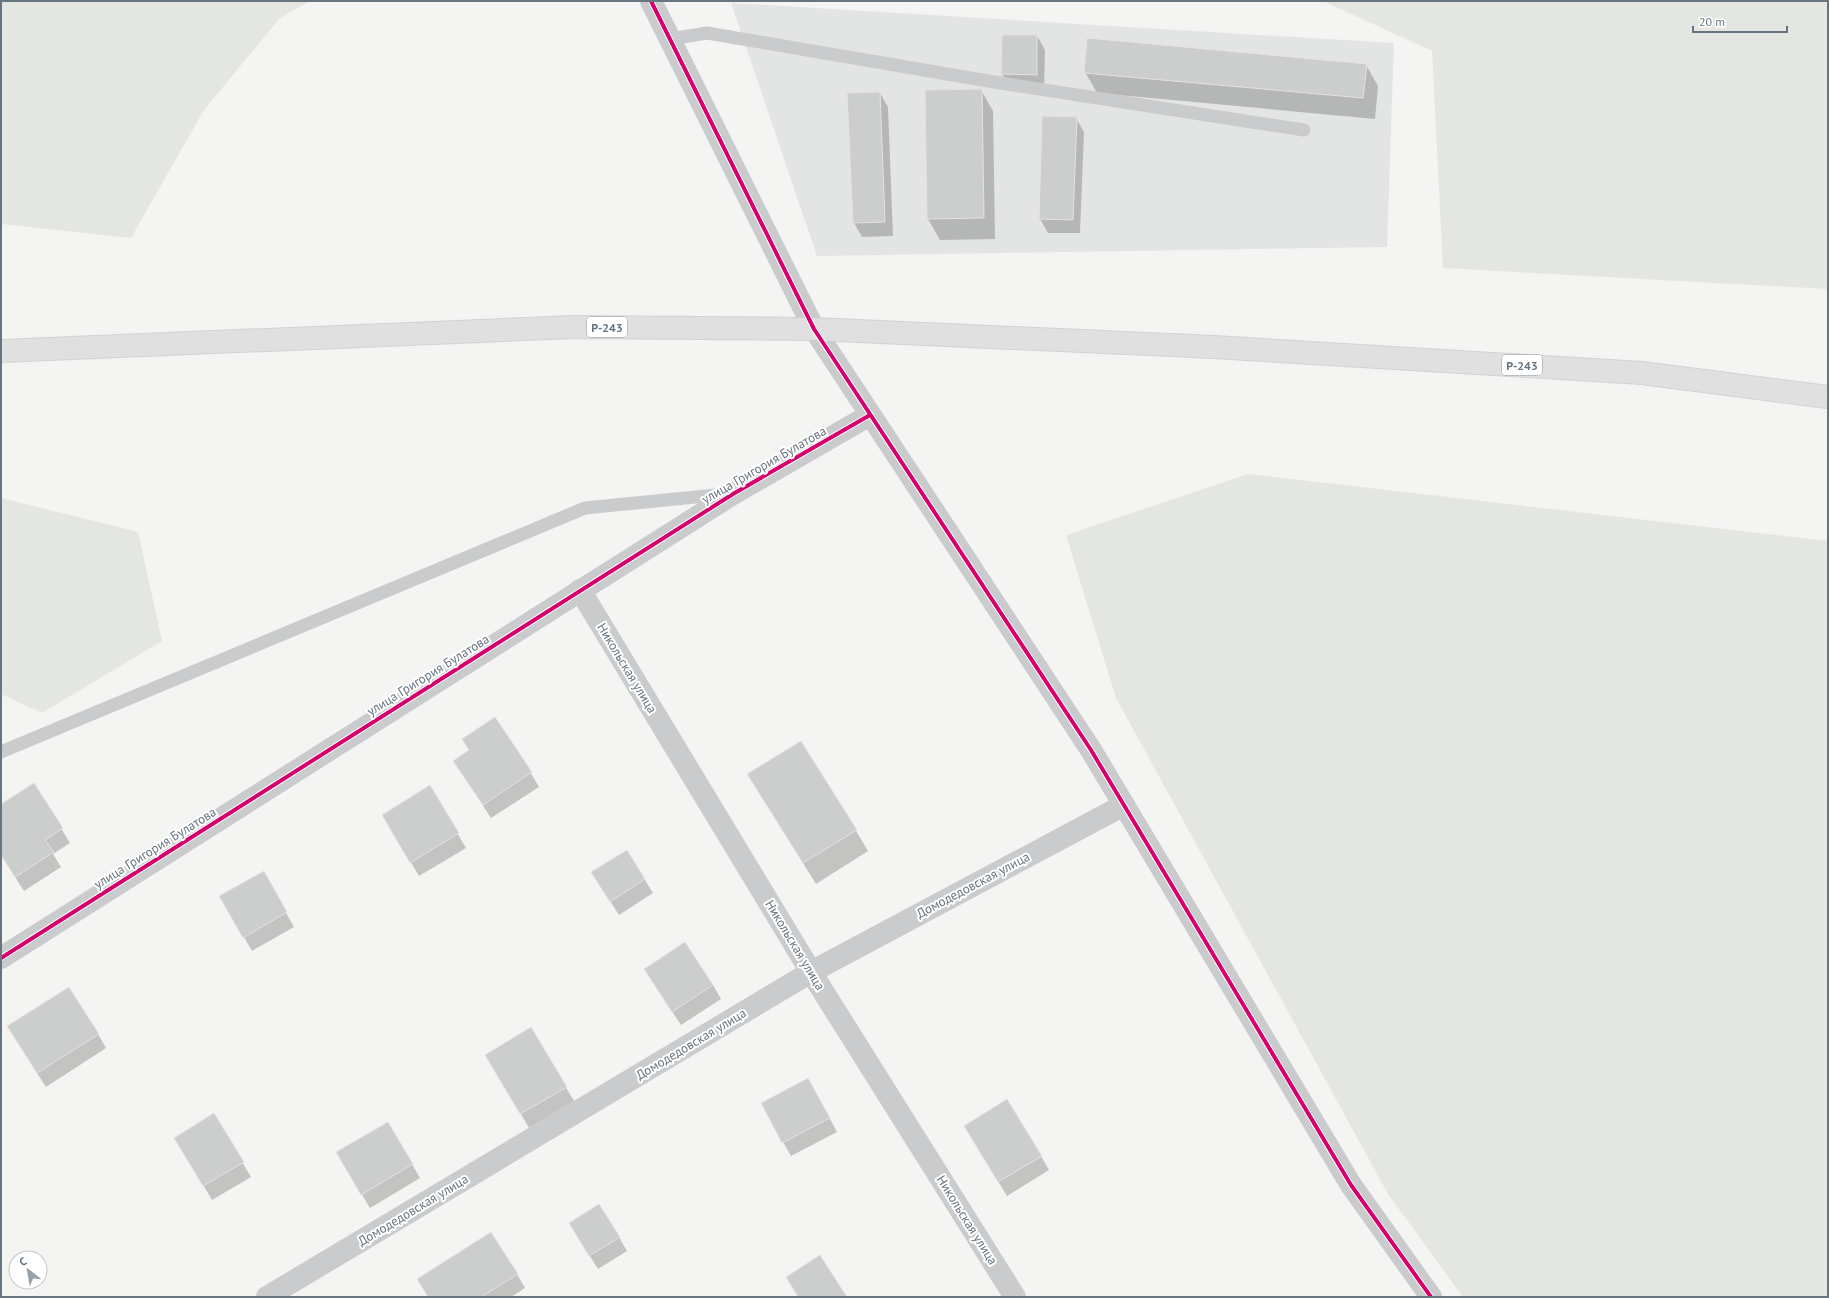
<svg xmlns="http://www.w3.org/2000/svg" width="1829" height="1298" viewBox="0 0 1829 1298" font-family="'PT Sans',sans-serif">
	<rect width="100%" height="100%" fill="#f4f4f3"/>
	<path fill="#e3e4e4" d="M731,3L1394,43L1387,247L817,256Z"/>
	<g fill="#e4e7e1">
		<path d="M1,1H310L280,18L204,110L131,238L1,224Z"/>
		<path d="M1323,1H1828V289L1443,268L1432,51Z"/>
		<path d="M1248,474L1828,541V1297H1463L1388,1194L1116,698L1066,535Z"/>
		<path d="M1,498L138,532L162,641L42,713L1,694Z"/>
	</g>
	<g fill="#0003">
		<path d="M1037,36L1045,50L1044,89L1010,88L1002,74Z"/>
		<path d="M1366,65L1378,86L1375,119L1097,93L1085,72Z"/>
		<path d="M926,90H981L993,111L995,239L940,240L928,219Z"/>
		<path d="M880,93L888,107L893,236L862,237L854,223L849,94Z"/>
		<path d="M1076,118L1084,132L1080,233H1048L1040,219Z"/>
		<path d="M454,761L531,773L539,787L491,818Z"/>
		<path d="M748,775L856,831L868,851L816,884Z"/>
		<path d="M34,784L70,843L53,854L61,867L24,891L1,855V805Z"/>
		<path d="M430,787L466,848L419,876L391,829Z"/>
		<path d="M627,851L653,893L619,915L601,887Z"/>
		<path d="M263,872L294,927L252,951L220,896Z"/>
		<path d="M654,984L713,985L721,999L681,1025Z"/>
		<path d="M531,1028L574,1101L529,1128L486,1055Z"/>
		<path d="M98,1034L106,1048L46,1087L16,1040Z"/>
		<path d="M816,1093L837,1132L791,1156L783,1142Z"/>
		<path d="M214,1115L251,1177L212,1200L176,1138Z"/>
		<path d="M388,1123L420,1178L370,1208L337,1153Z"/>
		<path d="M973,1140L1041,1156L1049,1170L1007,1196Z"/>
		<path d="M578,1237H619L627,1251L598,1269Z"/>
		<path d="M517,1274L525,1288L511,1297H428Z"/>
	</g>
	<g fill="#cccdcd" stroke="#e3e3e2">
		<path d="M1002,35H1037V75L1001,74Z"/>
		<path d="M1087,38L1367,64L1363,98L1084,73Z"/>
		<path d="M982,89L984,218L927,219L925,90Z"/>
		<path d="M880,92L885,222L853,223L847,93Z"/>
		<path d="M1042,116L1077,117L1073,220L1039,219Z"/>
		<path d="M495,717L532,772L483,805L453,761L469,750L462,739Z"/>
		<path d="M801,741L857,830L803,863L747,774Z"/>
		<path d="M34,783L63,828L45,840L54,852L15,877L1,855V804Z"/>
		<path d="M430,785L459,833L410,863L382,815Z"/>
		<path d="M627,850L645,879L610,902L591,872Z"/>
		<path d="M264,871L287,912L243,938L219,896Z"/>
		<path d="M685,942L713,985L672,1012L644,969Z"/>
		<path d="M69,987L99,1034L37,1073L7,1026Z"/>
		<path d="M531,1027L567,1087L520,1114L485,1055Z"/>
		<path d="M808,1078L830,1118L782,1143L761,1103Z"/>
		<path d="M1007,1099L1042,1156L998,1182L964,1126Z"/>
		<path d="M214,1113L244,1162L203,1186L174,1138Z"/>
		<path d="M388,1122L413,1164L361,1195L336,1152Z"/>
		<path d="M599,1204L620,1237L589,1256L569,1223Z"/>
		<path d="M491,1232L518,1274L481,1297H428L417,1279Z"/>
		<path d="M820,1255L847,1297H798L786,1277Z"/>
	</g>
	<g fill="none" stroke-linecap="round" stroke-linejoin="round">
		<defs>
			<path id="trunk" d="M1,351L574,327L814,329L1214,347L1642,373L1828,397"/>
		</defs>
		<use href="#trunk" stroke="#d1d2d2" stroke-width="24"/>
		<g stroke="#cacbcc" stroke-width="13">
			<path d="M670,39L707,33L1000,83L1304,130"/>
			<path d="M1,752L585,508L726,494"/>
		</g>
		<g stroke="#cacbcc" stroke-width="22">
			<path d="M580,590L811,972L1015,1297"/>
			<path d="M1,958L733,494L870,415"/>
			<path d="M267,1297L811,972L1124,805"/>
		</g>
		<path stroke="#cacbcc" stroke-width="22" d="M651,1L814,329L1091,750L1351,1185L1431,1297"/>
		<use href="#trunk" stroke="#dfe0df" stroke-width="22"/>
		<defs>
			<g id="cycleway">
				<path d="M651,1L814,329L1091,750L1351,1185L1431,1297"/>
				<path d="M1,958L733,494L870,415"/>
			</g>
		</defs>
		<use href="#cycleway" stroke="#fff" stroke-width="6"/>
		<use href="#cycleway" stroke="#d6006c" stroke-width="4"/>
	</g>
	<g text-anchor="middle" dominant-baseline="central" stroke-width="4" stroke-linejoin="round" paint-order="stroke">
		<g fill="#fff" stroke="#959ea6" stroke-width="1">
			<rect x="587" y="317" width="40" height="20" rx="3"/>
			<rect x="1502" y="355" width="40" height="20" rx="3"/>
		</g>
		<g font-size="12" font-weight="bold" fill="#677580">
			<text x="607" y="327">Р-243</text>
			<text x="1522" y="365">Р-243</text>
		</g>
		<g font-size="13" fill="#677580" stroke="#fff">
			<text transform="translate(764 465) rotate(-30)">улица Григория Булатова</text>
			<text transform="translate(627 668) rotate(59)">Никольская улица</text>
			<text transform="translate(428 675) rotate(-32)">улица Григория Булатова</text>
			<text transform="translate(155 848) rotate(-32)">улица Григория Булатова</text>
			<text transform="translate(973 885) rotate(-28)">Домодедовская улица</text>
			<text transform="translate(795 945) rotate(59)">Никольская улица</text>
			<text transform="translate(691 1044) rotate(-31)">Домодедовская улица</text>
			<text transform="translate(413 1210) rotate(-31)">Домодедовская улица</text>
			<text transform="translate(967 1220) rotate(58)">Никольская улица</text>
		</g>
	</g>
	<rect width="1829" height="1298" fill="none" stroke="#677580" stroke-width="4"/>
	<g transform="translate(28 1270) rotate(329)"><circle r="19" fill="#ffffff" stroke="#c2c8cc"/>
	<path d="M0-3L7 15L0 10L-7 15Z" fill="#98a1a8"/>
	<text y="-6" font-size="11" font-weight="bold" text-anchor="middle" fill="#677580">С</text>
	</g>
	<path d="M1693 26v6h94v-6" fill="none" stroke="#677580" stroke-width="2"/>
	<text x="1699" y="26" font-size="12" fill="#677580" stroke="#ffffff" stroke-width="3" paint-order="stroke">20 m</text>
</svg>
